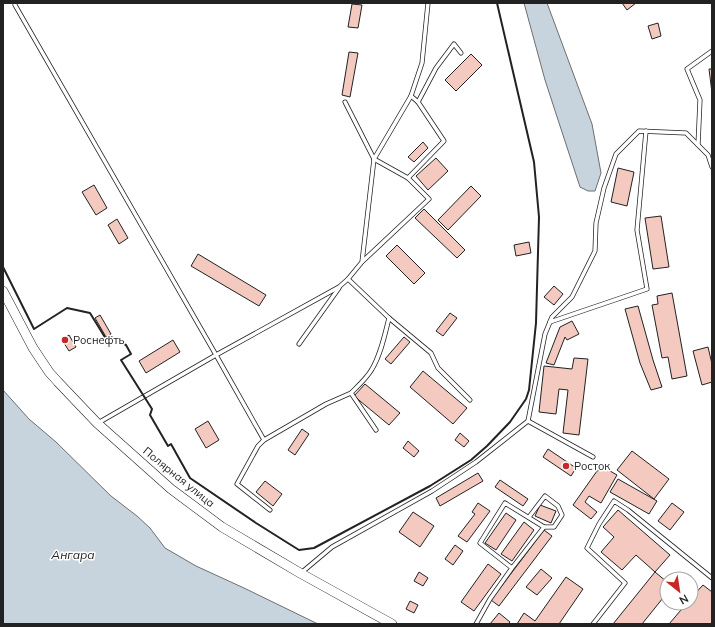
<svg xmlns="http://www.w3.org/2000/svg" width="715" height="627" viewBox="0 0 715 627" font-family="Mulish,sans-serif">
	<rect width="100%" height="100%" fill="#fff"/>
	<g fill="#c7d3dd" stroke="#6f6f6f">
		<path d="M524,3H547L592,124L601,173L595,191H588L580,187L545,80Z"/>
		<path d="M3,390L29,419L56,442L111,496L137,516L150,528L165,548L196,566L244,588L318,624H3Z"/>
	</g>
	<g fill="#f3c9c0" stroke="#222">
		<path d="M622,3H636L627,10Z"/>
		<path d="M352,4L362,5L358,28L348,27Z"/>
		<path d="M658,23L661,36L652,39L648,26Z"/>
		<path d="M349,52L358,53L350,97L342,95Z"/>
		<path d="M471,54L482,65L456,91L445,80Z"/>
		<path d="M709,69H712V93Z"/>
		<path d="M423,142L428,148L414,162L408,157Z"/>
		<path d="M436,158L448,171L428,190L416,176Z"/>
		<path d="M618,168L634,172L627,206L611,202Z"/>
		<path d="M94,185L107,208L96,215L82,192Z"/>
		<path d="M471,186L481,196L448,230L438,220Z"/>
		<path d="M424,209L465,250L457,258L415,218Z"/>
		<path d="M661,216L669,267L653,269L645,218Z"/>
		<path d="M117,219L128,238L119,244L108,225Z"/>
		<path d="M529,242L531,253L516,256L514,245Z"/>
		<path d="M397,245L425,273L414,284L386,256Z"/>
		<path d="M198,254L266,295L259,306L191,266Z"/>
		<path d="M554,286L563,294L554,305L544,297Z"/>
		<path d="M672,293L687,376L672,379L668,357L662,358L652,305L658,304L657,296Z"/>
		<path d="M638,306L653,360L662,387L651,390L640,363L625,309Z"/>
		<path d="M450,313L457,318L443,336L436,331Z"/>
		<path d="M100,315L111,334L106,337L95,318Z"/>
		<path d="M572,321L579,334L567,340L565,337L554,365L546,363L560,327Z"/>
		<path d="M69,335L76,347L69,351L62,340Z"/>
		<path d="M404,337L410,342L391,364L385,359Z"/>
		<path d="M173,340L180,352L146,373L139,361Z"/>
		<path d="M708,347L712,364V382L702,385L693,351Z"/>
		<path d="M574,358L588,359L579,435L563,433L568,390L559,389L556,414L539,412L544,366L572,369Z"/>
		<path d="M423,371L467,408L453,424L410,387Z"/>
		<path d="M365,384L400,413L389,425L354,396Z"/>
		<path d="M208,421L219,440L206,448L195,429Z"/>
		<path d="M302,429L309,434L295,455L288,450Z"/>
		<path d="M460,433L469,441L464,447L455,440Z"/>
		<path d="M408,441L419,451L414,457L403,448Z"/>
		<path d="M548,449L576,468L571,476L543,457Z"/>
		<path d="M632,451L669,479L654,499L617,470Z"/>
		<path d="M605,468L617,475L601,503L589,496L585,502L597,512L591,519L573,505L597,471Z"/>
		<path d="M478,473L483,481L440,506L436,498Z"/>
		<path d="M618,479L657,501L649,514L610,492Z"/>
		<path d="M500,480L528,499L523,506L495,487Z"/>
		<path d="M265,481L282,494L273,506L256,492Z"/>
		<path d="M478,503L490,511L467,542L458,536L475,514L472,512Z"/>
		<path d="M672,503L684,512L670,530L658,521Z"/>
		<path d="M540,505L556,511L551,523L535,516Z"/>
		<path d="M618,510L670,555L655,572L636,555L622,570L601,552L614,537L603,527Z"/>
		<path d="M413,512L434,526L420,547L399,532Z"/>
		<path d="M506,513L516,520L496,550L485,543Z"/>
		<path d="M524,522L534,530L512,561L501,554Z"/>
		<path d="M544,530L552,536L499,606L491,600Z"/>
		<path d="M455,545L463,551L453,565L445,559Z"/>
		<path d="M488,564L501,574L474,611L461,602Z"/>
		<path d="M541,569L552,578L537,595L526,587Z"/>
		<path d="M419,572L428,578L423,586L414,581Z"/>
		<path d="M655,572L667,582V593L642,624H613Z"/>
		<path d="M566,577L583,589L559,624H517L524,613L535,621Z"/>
		<path d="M703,585L712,592V624H669L687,603H691V598Z"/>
		<path d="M410,601L418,605L414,613L406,609Z"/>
		<path d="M499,613L510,622L508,624H490Z"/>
	</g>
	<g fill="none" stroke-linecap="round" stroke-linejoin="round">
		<defs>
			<g id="service">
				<path d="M15,3V5L216,355L98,423"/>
				<path d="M345,102L374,159L408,178L444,141L418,102L411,96"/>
				<path d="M418,102L436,68L454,44L461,53"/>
				<path d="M698,145L700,100L687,69L712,51"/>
				<path d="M363,261L429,199L408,178"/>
				<path d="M348,279L389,318L431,353L438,368L470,400"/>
				<path d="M550,322L647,289L637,230L646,131"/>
				<path d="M299,344L339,288"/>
				<path d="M351,393C359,385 367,378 372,369C381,354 385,334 389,318"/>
				<path d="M528,421L545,334L552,317L572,297L595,251L596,223L604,188L616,154L639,131L686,133L708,155L712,167"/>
				<path d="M376,430L351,393L326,404L264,440L216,355L339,287L348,279L362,262L374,159L411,96L422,63L428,3"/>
				<path d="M264,440L258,446L237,484L270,510"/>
				<path d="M529,517L545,496L558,506L562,515L554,527H544"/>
				<path d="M301,573L332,547L432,491L476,462L528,421L593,457"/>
				<path d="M476,624L490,599L512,568L480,543L505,503L544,527L512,568"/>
				<path d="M593,624L625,583L587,548L599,524L614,501L628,510L712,578"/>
			</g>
			<path id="secondary" d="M3,291L33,348L49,372L58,382L97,423L171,489L222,527L300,573L392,624"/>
		</defs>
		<use href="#service" stroke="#222" stroke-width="5"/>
		<use href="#secondary" stroke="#222" stroke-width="10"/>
		<use href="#service" stroke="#fff" stroke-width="3.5"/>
		<use href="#secondary" stroke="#fff" stroke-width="9"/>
		<path stroke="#222" stroke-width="2" d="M3,267L34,329L67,308L90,313L106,339L111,337L126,345L131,354L121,360L152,409L150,415L168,446L171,444L190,478L256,523L299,550L314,548L430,486L471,460L487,446L510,422L526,399L529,390L536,323L539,217L534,162L497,3"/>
	</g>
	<g fill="#c62828" stroke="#fff" stroke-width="1.5">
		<circle cx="65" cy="340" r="4"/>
		<circle cx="566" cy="466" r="4"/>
	</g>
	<g text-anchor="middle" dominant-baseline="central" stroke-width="3" stroke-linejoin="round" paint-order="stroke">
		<g font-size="11" fill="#222" stroke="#fff" text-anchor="start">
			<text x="73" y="340">Роснефть</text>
			<text x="574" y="466">Росток</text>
		</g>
		<g font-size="11" fill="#222" stroke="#fff">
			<text transform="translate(179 477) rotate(39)">Полярная улица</text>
		</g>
		<g font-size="12" font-style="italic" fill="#222" stroke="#fff">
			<text x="73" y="554">Ангара</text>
		</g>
	</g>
	<rect width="715" height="627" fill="none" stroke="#222222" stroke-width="8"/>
	<g transform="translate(679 591) rotate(150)"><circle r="19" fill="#ffffff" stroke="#a7a7a7"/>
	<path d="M0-3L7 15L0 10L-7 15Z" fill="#c62828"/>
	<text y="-6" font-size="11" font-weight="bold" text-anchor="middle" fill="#222222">N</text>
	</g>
</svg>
